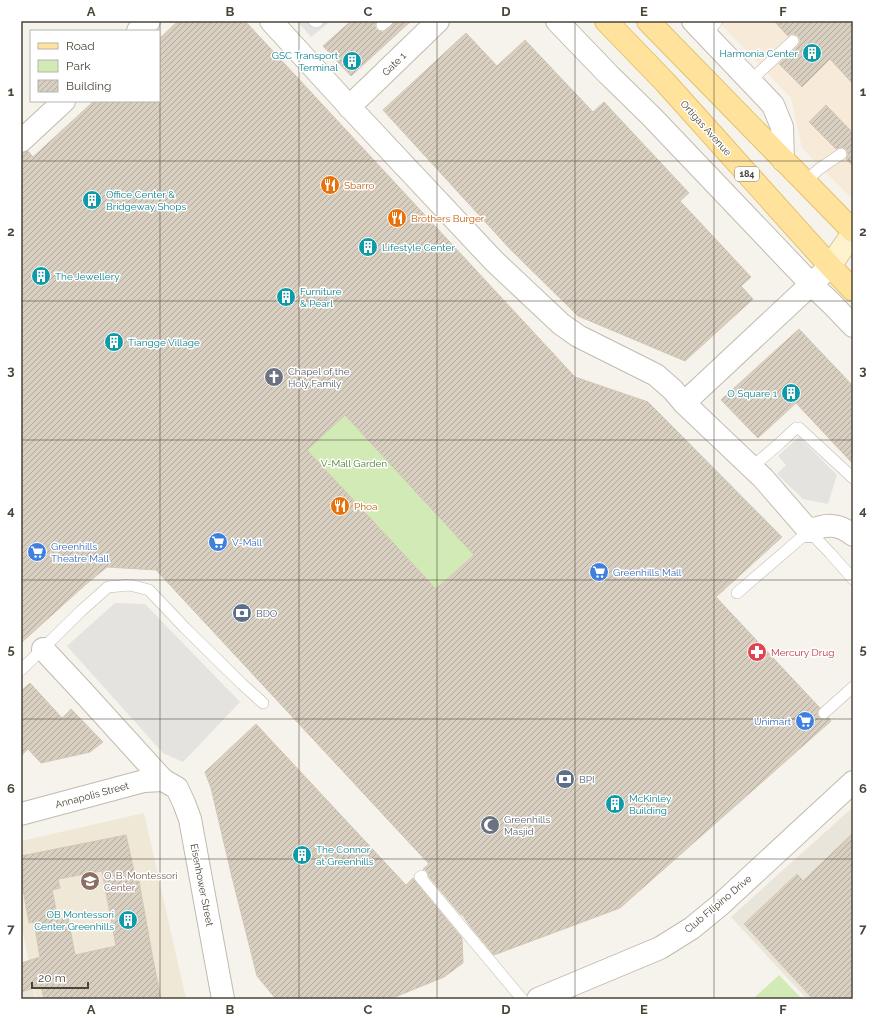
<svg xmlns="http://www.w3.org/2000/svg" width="874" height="1020" viewBox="0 0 874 1020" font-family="Raleway,sans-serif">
	<defs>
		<pattern id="building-hatch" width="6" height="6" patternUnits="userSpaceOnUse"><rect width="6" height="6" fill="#d8cfc1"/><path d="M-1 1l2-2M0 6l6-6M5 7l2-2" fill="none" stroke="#b1aa9e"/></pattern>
	</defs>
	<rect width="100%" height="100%" fill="#f6f3ec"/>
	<g fill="#eae5da">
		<path d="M853,807V999H807L731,917Z"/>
		<path d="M29,972L35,999H21V974Z"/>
	</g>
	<path fill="#f7ead8" d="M718,21H853V200L802,148L791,98Z"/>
	<path fill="#efe8d6" d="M144,813L186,999H36L21,922V841Z"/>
	<g fill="#d2eab5">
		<path d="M345,415L474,555L436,589L307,450Z"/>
		<path d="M779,975L802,999H753Z"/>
	</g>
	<g fill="#e5e3e0">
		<path d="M297,21H331L311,37Z"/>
		<path d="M799,437L837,475L828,504L803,499L777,474L786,465L778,456Z"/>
		<path d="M115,603L145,604L240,702L183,762L163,753L67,646Z"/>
	</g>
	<g fill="url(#building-hatch)" stroke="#d3c7b4" fill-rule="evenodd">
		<path d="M178,21H245L575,377L648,402L782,537L716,597L820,708L818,710L817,714L819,718L821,719L825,720L829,718L831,721L620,908L494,955L470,926L461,913V915L429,877L428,873L426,870L423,869L429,864L156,570L107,567L84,586L21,643V153H24L28,151L33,157L94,101H159V39ZM345,415L474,555L436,589L307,450Z"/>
		<path d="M351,21H376L375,26L376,29L379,31L383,32L386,30L391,26L393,24L394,21H411L351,76L323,46Z"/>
		<path d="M774,21H853V84L830,59L802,87L779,64L798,46L800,43V39L798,36L795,34H791L788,36Z"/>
		<path d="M466,33L497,66L525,40L593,112L604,102L689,193L680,201L751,277L741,286L753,299L685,361L578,316L511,250L383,110Z"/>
		<path d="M826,105L853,133V166L846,159L848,154L847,150L844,148L841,147L836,149L809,122Z"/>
		<path d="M799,329L853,386V464L796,403L758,438L721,400Z"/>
		<path d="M30,683L62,718L71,709L103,742L90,752L41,763L28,749L21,756V691Z"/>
		<path d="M256,724L406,885L413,878L415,881L462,938L463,963L444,977L390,999H276L257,976L232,877L211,788L205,772Z"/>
		<path d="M853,833V999H813L744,924L797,874L803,881Z"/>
		<path d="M126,835L135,876H138L153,959L161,999H44L41,986L21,992V963L40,957L34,922L29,923L24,895L21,880V856ZM102,871L116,946L75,955L68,917L58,919L52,890L60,888L58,879Z"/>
	</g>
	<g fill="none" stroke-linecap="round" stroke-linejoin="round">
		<defs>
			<g id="service">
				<path d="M314,21L316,22L318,21"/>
				<path d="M382,25L387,21"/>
				<path d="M706,35L717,21"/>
				<path d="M750,81L793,41"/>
				<path d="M805,182L819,169L841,154"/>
				<path d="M752,467L780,443L796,428H799L853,478"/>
				<path d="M737,593L809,531L830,553L853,579"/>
				<path d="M21,670L81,611L108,587L130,585L149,590L185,628L242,684L263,703"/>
				<path d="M824,713L853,687"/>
				<path d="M422,876L420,877L522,999"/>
			</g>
			<g id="minor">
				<path d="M271,21L357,115L494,261L561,324L578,336L656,375L673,390L684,403L763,478L809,531C826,524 838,523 853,535"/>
				<path d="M557,21L609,75L651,116L811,284L832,304L853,326"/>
				<path d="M693,21L773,105L782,127L783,160"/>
				<path d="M138,31L149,21"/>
				<path d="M349,107L438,21"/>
				<path d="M21,141L64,101"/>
				<path d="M684,403L822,274"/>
				<path d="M43,649L84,693L163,780"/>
			</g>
			<g id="tertiary">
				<path d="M21,814L144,781L163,780L177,788L184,803L190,819L223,999"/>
				<path d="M538,999L660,948L692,928L720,905L853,782"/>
			</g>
			<path id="secondary" d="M830,266L853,233"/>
			<g id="primary">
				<path d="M606,21L665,82L830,266L853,290"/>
				<path d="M648,21L853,231"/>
			</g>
		</defs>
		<use href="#service" stroke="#c2bbae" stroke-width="12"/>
		<use href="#minor" stroke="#c2bbae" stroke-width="24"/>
		<use href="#tertiary" stroke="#c2bbae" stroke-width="24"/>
		<use href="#secondary" stroke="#d6c79b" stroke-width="24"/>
		<use href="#primary" stroke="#e6c16a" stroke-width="24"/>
		<use href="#service" stroke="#fff" stroke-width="11"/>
		<use href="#minor" stroke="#fff" stroke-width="22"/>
		<use href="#tertiary" stroke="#fff" stroke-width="22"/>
		<use href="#secondary" stroke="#fff3cd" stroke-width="22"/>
		<use href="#primary" stroke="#ffe39c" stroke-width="22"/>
	</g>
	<path fill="none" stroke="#4b4439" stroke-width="1" stroke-opacity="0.55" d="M160,21V999M299,21V999M437,21V999M575,21V999M714,21V999M21,161H853M21,301H853M21,440H853M21,580H853M21,719H853M21,859H853"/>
	<defs>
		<symbol id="building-disc" viewBox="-11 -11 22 22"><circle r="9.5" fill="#0f9aa8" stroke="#fff"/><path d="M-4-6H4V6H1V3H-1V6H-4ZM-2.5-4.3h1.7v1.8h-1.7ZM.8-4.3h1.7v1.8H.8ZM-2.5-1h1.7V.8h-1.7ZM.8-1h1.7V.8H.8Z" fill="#fff"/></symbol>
		<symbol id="restaurant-disc" viewBox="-11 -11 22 22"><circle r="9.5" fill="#e8710a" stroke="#fff"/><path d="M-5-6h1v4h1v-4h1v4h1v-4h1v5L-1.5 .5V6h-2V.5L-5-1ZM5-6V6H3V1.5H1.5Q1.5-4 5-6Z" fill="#fff"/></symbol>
		<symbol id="church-disc" viewBox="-11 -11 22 22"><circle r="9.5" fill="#6b7280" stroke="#fff"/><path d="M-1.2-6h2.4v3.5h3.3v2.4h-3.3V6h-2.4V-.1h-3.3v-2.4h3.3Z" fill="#fff"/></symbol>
		<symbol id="supermarket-disc" viewBox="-11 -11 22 22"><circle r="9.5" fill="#3f7fe0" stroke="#fff"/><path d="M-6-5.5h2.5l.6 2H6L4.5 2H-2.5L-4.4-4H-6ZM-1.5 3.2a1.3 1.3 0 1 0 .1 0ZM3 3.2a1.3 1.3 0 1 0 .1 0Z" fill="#fff"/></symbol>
		<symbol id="bank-disc" viewBox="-11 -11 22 22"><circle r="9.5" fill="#5c6f8a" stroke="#fff"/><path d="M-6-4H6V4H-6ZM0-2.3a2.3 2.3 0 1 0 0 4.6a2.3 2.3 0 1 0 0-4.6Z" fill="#fff"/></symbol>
		<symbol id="pharmacy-disc" viewBox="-11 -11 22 22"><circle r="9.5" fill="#e0444e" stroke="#fff"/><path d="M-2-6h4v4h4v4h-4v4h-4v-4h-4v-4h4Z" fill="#fff"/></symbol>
		<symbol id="mosque-disc" viewBox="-11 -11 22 22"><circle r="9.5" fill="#6b7280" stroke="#fff"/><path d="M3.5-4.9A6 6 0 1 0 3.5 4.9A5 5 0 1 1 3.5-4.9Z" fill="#fff"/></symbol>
		<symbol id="school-disc" viewBox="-11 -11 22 22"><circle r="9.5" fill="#8d6e63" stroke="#fff"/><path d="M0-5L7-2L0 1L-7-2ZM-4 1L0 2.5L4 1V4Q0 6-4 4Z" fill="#fff"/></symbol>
	</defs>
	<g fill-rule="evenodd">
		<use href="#building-disc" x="801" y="42" width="22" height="22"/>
		<use href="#building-disc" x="341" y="50" width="22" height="22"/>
		<use href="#restaurant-disc" x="319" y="174" width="22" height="22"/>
		<use href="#building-disc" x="81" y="189" width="22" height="22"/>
		<use href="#restaurant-disc" x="386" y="207" width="22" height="22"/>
		<use href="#building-disc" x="357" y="236" width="22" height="22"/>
		<use href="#building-disc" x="30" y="265" width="22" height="22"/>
		<use href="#building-disc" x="275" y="286" width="22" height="22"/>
		<use href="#building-disc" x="103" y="331" width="22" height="22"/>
		<use href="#church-disc" x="263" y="366" width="22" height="22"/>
		<use href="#building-disc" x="780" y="382" width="22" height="22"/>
		<use href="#restaurant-disc" x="329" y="495" width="22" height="22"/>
		<use href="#supermarket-disc" x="207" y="531" width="22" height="22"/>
		<use href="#supermarket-disc" x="26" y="541" width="22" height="22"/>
		<use href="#supermarket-disc" x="588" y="561" width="22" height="22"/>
		<use href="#bank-disc" x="231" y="602" width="22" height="22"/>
		<use href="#pharmacy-disc" x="746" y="641" width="22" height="22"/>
		<use href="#supermarket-disc" x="794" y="710" width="22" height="22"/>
		<use href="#bank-disc" x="554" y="768" width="22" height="22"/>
		<use href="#building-disc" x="604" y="793" width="22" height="22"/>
		<use href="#mosque-disc" x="479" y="814" width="22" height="22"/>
		<use href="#building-disc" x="291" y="844" width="22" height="22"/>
		<use href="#school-disc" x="79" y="870" width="22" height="22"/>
		<use href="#building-disc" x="117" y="909" width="22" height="22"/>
	</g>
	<g text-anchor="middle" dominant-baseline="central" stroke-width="3" stroke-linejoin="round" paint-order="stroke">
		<rect fill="#fff" stroke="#817c74" stroke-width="1" x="735" y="167" width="24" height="14" rx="3"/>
		<g font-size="9" font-weight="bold" fill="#4b4439">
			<text x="747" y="174">184</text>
		</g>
		<g font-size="10" fill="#0d838f" stroke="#fff" text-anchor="start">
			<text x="798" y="53" text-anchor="end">Harmonia Center</text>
			<text x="338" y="55" text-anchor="end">GSC Transport<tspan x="338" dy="12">Terminal</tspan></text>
			<text x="106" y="194">Office Center &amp;<tspan x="106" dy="12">Bridgeway Shops</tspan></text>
			<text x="382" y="247">Lifestyle Center</text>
			<text x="55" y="276">The Jewellery</text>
			<text x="300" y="291">Furniture<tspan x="300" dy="12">&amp; Pearl</tspan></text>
			<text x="128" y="342">Tiangge Village</text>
			<text x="777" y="393" text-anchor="end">O Square 1</text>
			<text x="629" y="798">McKinley<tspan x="629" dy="12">Building</tspan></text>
			<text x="316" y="849">The Connor<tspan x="316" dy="12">at Greenhills</tspan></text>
			<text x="114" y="914" text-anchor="end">OB Montessori<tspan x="114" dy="12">Center Greenhills</tspan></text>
		</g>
		<g font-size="10" fill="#4b4439" stroke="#fff">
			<text transform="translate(394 64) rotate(-44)">Gate 1</text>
			<text transform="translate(706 128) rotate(48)">Ortigas Avenue</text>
			<text transform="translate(92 795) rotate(-15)">Annapolis Street</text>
			<text transform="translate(202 885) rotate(79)">Eisenhower Street</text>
			<text transform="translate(718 904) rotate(-40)">Club Filipino Drive</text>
		</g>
		<g font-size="10" fill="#c56008" stroke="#fff" text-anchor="start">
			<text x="344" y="185">Sbarro</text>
			<text x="411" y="218">Brothers Burger</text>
			<text x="354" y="506">Phoa</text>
		</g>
		<g font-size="10" fill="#5b616d" stroke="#fff" text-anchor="start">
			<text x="288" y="371">Chapel of the<tspan x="288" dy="12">Holy Family</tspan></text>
			<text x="504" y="819">Greenhills<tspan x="504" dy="12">Masjid</tspan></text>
		</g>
		<g font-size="10" fill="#4a7f2a" stroke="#fff">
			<text x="354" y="463">V-Mall Garden</text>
		</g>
		<g font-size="10" fill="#366cbe" stroke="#fff" text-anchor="start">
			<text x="232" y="542">V-Mall</text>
			<text x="51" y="546">Greenhills<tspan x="51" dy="12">Theatre Mall</tspan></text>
			<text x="613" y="572">Greenhills Mall</text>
			<text x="791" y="721" text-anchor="end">Unimart</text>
		</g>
		<g font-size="10" fill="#4e5e75" stroke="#fff" text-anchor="start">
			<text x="256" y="613">BDO</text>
			<text x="579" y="779">BPI</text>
		</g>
		<g font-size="10" fill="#be3a42" stroke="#fff" text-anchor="start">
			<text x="771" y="652">Mercury Drug</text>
		</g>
		<g font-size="10" fill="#785e54" stroke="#fff" text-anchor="start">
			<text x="104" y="875">O. B. Montessori<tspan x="104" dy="12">Center</tspan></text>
		</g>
	</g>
	<rect width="874" height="1020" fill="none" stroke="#ffffff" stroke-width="44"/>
	<rect x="30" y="30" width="130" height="72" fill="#ffffff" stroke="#b7b4b0"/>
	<rect x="38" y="43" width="20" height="6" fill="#ffe39c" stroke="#b7b4b0"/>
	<text x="66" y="50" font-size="12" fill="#4b4439">Road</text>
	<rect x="38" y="60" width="20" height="12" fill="#d2eab5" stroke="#b7b4b0"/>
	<text x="66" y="70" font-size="12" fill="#4b4439">Park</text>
	<rect x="38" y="80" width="20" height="12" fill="url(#building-hatch)" stroke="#b7b4b0"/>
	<text x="66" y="90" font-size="12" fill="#4b4439">Building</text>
	<path d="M32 982v6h56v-6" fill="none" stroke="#4b4439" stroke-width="2"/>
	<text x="38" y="982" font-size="12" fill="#4b4439" stroke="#ffffff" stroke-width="3" paint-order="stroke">20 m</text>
	<rect x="22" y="22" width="830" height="976" fill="none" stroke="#4b4439" stroke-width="1.5"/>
	<g font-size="13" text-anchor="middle" font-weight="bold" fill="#4b4439">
		<text x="91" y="16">A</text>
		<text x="230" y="16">B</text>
		<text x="368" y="16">C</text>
		<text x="506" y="16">D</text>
		<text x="644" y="16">E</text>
		<text x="783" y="16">F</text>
		<text x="11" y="96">1</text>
		<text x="863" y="96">1</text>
		<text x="11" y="236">2</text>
		<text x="863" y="236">2</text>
		<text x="11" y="375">3</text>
		<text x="863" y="375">3</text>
		<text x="11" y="515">4</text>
		<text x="863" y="515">4</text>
		<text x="11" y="654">5</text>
		<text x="863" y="654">5</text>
		<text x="11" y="793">6</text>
		<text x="863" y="793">6</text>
		<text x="11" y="933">7</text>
		<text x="863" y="933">7</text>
		<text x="91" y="1014">A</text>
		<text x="230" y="1014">B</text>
		<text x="368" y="1014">C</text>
		<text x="506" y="1014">D</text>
		<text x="644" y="1014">E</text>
		<text x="783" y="1014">F</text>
	</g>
</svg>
